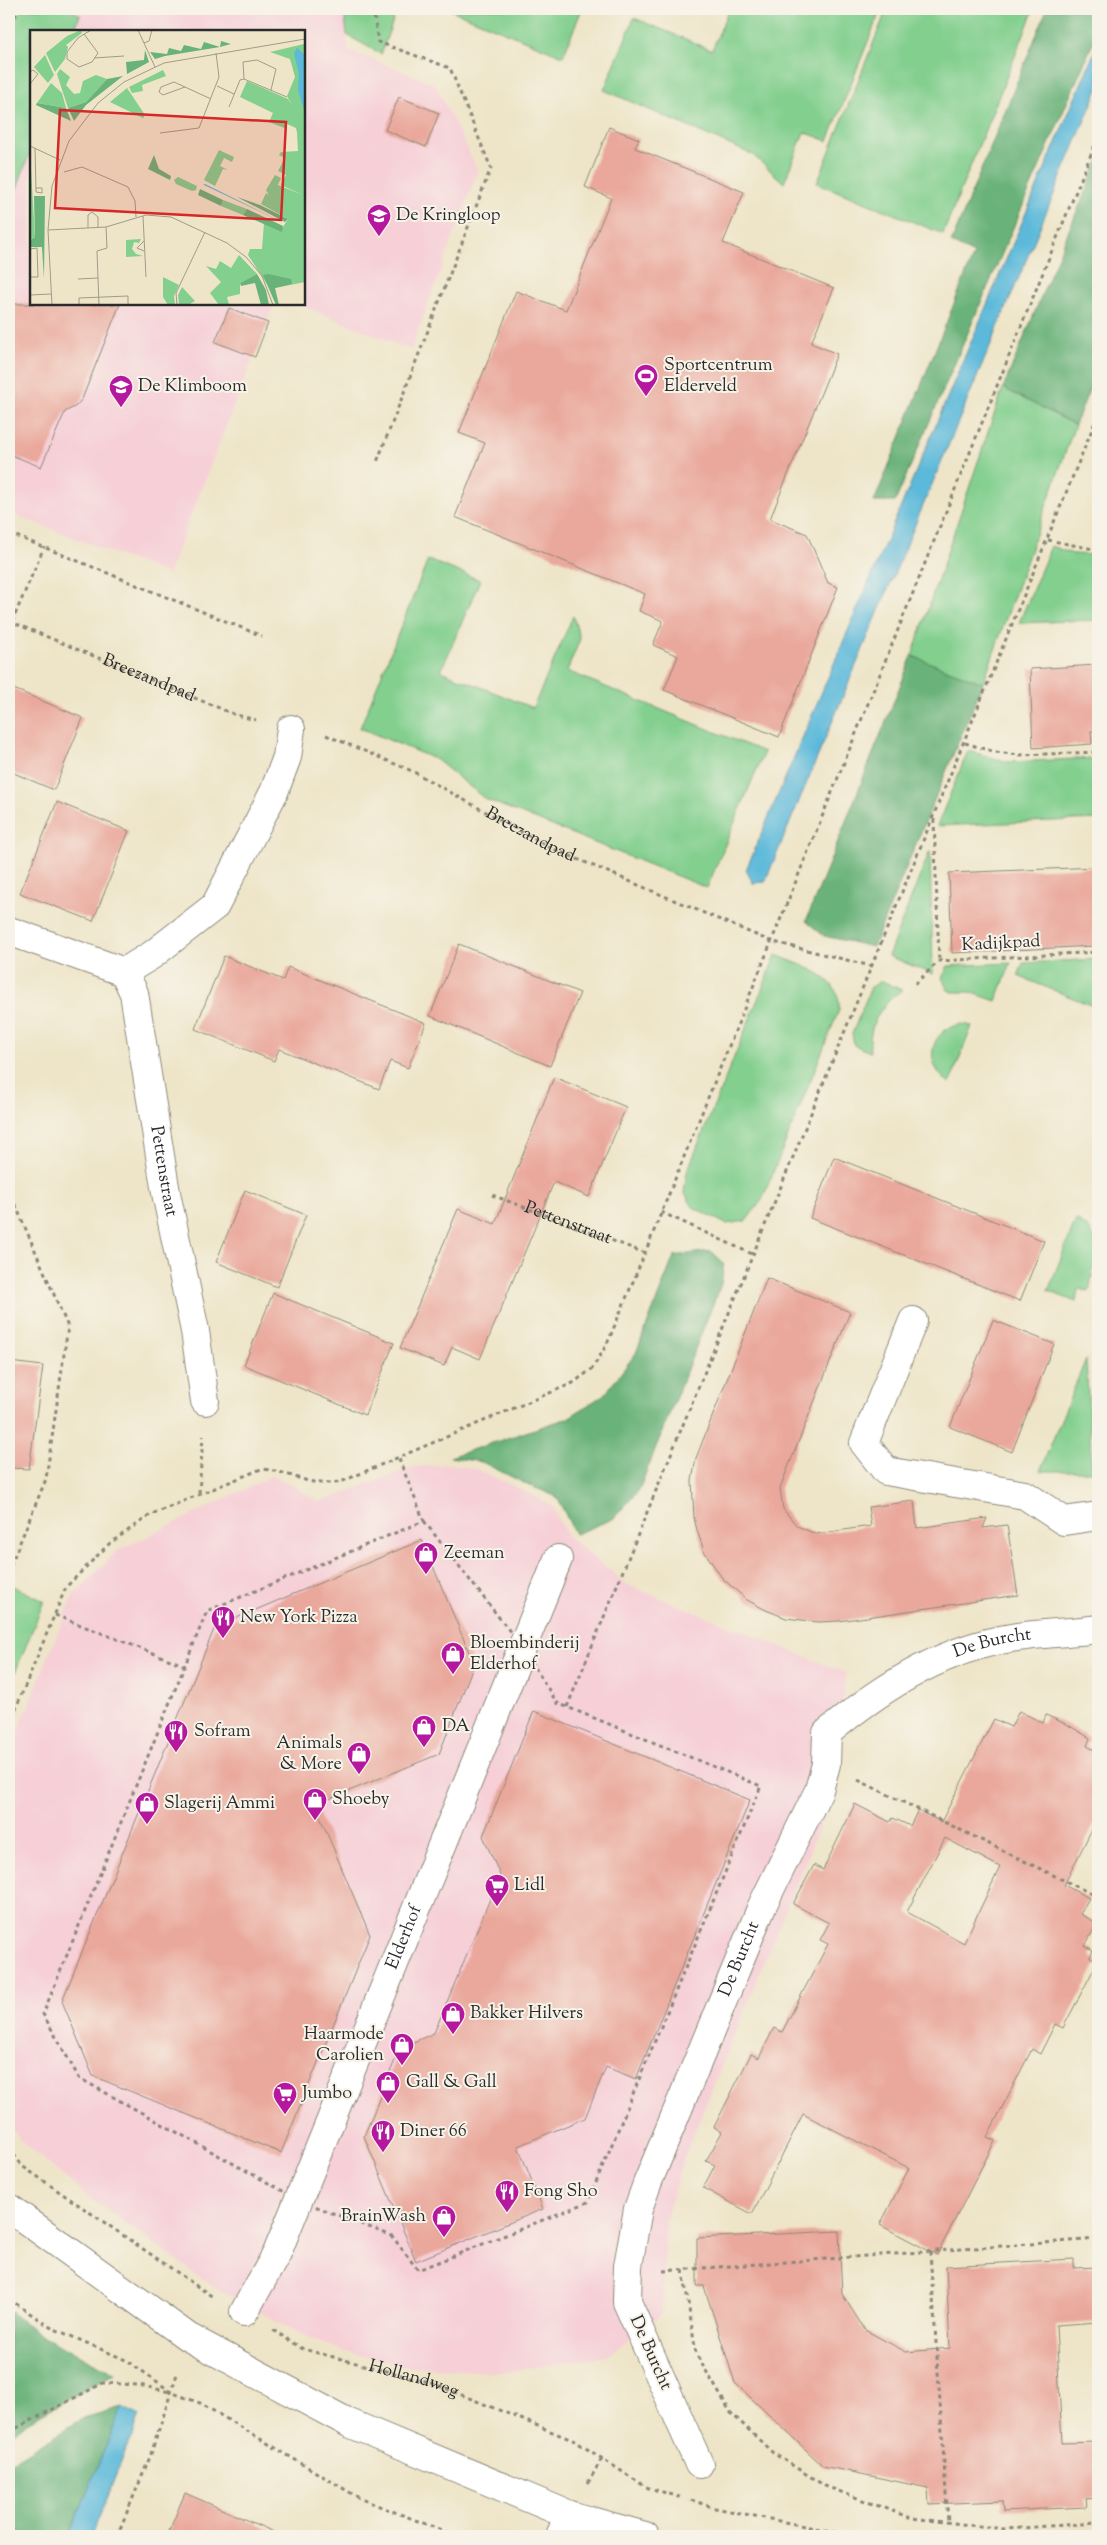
<svg xmlns="http://www.w3.org/2000/svg" width="1107" height="2545" viewBox="0 0 1107 2545" font-family="'Sorts Mill Goudy',serif">
	<rect width="100%" height="100%" fill="#f7f3e8"/>
	<filter id="ink" filterUnits="userSpaceOnUse"><feTurbulence type="fractalNoise" baseFrequency=".02" numOctaves="2"/><feDisplacementMap in="SourceGraphic" scale="10" xChannelSelector="R" yChannelSelector="G"/><feConvolveMatrix kernelMatrix="1 2 1 2 8 2 1 2 1" color-interpolation-filters="sRGB"/></filter>
	<filter id="wash" filterUnits="userSpaceOnUse"><feTurbulence type="fractalNoise" baseFrequency=".0096" numOctaves="4" result="noise"/><feDisplacementMap in="SourceGraphic" scale="20" xChannelSelector="R" yChannelSelector="G"/><feGaussianBlur stdDeviation="1.12" result="paint"/><feColorMatrix in="noise" values="0 0 0 0 0 0 0 0 0 0 0 0 0 0 0 0 0 1.4 0 .05"/><feComposite in="paint" operator="in"/></filter>
	<g filter="url(#wash)">
		<rect width="100%" height="100%" fill="#eee5c8"/>
		<g fill="#f6cfd7">
			<path d="M70,9H344L348,50L435,84L478,171L411,350L298,304H304V31H74L80,15Z"/>
			<path d="M31,149V304H274L168,574L9,513V189L16,191Z"/>
			<path d="M450,1464L477,1469L551,1504L568,1537L628,1585L846,1673L833,1794L683,2160L666,2220L662,2315L606,2356L499,2373L409,2366L345,2352L301,2334L213,2287L82,2192L19,2139L9,2123V1754L72,1597L117,1551L274,1475L320,1502L413,1467Z"/>
		</g>
		<g fill="#82cf8e" stroke="#567d5c">
			<path d="M24,9H70L80,15L74,31H31V149L16,191L9,189V25Z"/>
			<path d="M344,9H397L381,54L347,35Z"/>
			<path d="M448,9H582L563,56Z"/>
			<path d="M729,9H881L828,141L804,132L784,183L753,155L604,90L634,18L712,50Z"/>
			<path d="M887,9H1034L943,234L817,183Z"/>
			<path d="M1003,388L1075,425L983,683L912,656Z"/>
			<path d="M1051,546L1073,554L1098,555V620L1019,623Z"/>
			<path d="M428,560L480,580L441,671L533,708L573,616L580,639L567,671L764,752L707,888L485,799L437,760L360,728Z"/>
			<path d="M968,751L1009,762L1098,758V819L937,826Z"/>
			<path d="M930,851L933,974L888,956Z"/>
			<path d="M776,955C802,966 842,975 839,1010L762,1200L746,1221L726,1224L693,1207L684,1192L687,1172Z"/>
			<path d="M1098,959V1008L1018,976L1023,963Z"/>
			<path d="M1011,963L996,1001L970,992H953L948,990L942,978L948,966Z"/>
			<path d="M882,981L902,990C880,1005 868,1025 870,1052L854,1045L852,1034L871,987Z"/>
			<path d="M962,1024L972,1026L950,1083C922,1065 929,1029 962,1024Z"/>
			<path d="M1076,1220C1107,1235 1094,1261 1089,1291L1078,1289L1076,1302L1048,1291Z"/>
			<path d="M1086,1359L1092,1471H1040Z"/>
			<path d="M9,1584L44,1601L9,1688Z"/>
		</g>
		<g fill="#69b279" stroke="#4a6e52">
			<path d="M1047,9H1098V31L895,502H874L974,254L951,243Z"/>
			<path d="M1098,161V368L1075,425L1003,388Z"/>
			<path d="M912,656L983,683L873,947L824,936L806,921Z"/>
			<path d="M711,1251L724,1263L721,1284L639,1490L613,1519L575,1534L557,1497L522,1482L482,1462L450,1457L568,1418L605,1394L636,1353L674,1256Z"/>
			<path d="M9,2311L42,2336L115,2373L27,2422L9,2437Z"/>
			<path d="M122,2407L69,2536H9V2463L84,2418Z"/>
		</g>
		<g fill="#5cb9da" stroke="#447282">
			<path d="M1098,44V89L765,882L753,883L746,870Z"/>
			<path d="M122,2407L140,2416L91,2536H69Z"/>
		</g>
		<g id="blocks">
			<g fill="#eaa79b" fill-rule="evenodd">
				<path d="M399,97L439,113L426,147L385,130Z"/>
				<path d="M609,127L639,139L635,148L744,192L723,243L834,288L811,343L837,354L770,519L807,534L828,583L838,587L779,737L664,690L678,656L653,645L663,621L639,611L645,594L455,517L485,443L459,433L516,291L566,310L611,198L585,187Z"/>
				<path d="M9,304H120L82,399L76,406L65,412L41,467L9,454Z"/>
				<path d="M229,308L268,323L255,357L215,342Z"/>
				<path d="M1098,665V731H1091L1092,744L1033,748L1030,669Z"/>
				<path d="M9,687L83,718L54,790L9,771Z"/>
				<path d="M57,802L129,831L93,921L20,893Z"/>
				<path d="M1098,867V931H1094L1095,946L952,953L949,873Z"/>
				<path d="M459,944L580,993L550,1066L430,1016Z"/>
				<path d="M224,956L283,980L288,967L426,1023L408,1068L390,1061L379,1089L279,1049L274,1061L195,1029Z"/>
				<path d="M554,1077L626,1107L589,1197L554,1182L480,1359L452,1347L444,1366L400,1348L458,1209L495,1224Z"/>
				<path d="M834,1157L1044,1241L1020,1301L810,1218Z"/>
				<path d="M245,1190L306,1215L277,1287L216,1262Z"/>
				<path d="M767,1278L850,1312L780,1488L783,1509L797,1526L816,1534L871,1526L868,1507L914,1501L917,1528L987,1518L983,1528L1007,1525L1018,1595L839,1621L818,1622L786,1618L766,1610L747,1600L722,1578L704,1551L697,1530L694,1518L692,1481L696,1458Z"/>
				<path d="M273,1293L394,1343L365,1415L244,1365Z"/>
				<path d="M993,1320L1054,1344L1012,1452L950,1427Z"/>
				<path d="M9,1362L43,1366L29,1469L9,1468Z"/>
				<path d="M422,1540L474,1664L439,1754L315,1805L370,1935L281,2153L93,2076L62,2001L215,1627Z"/>
				<path d="M534,1711L750,1800L636,2079L606,2067L585,2118L518,2146L543,2209L416,2261L364,2136L400,2048L434,2033L500,1875L483,1836Z"/>
				<path d="M1019,1711L1043,1723L1046,1715L1068,1725L1090,1738L1087,1746L1098,1752V1817L1064,1885L1089,1898L1080,1914L1097,1923L1085,1946L1093,1950L1090,1957L1098,1961L1063,2028L1055,2024L1040,2054L1032,2049L987,2137L995,2141L937,2255L880,2225L909,2168L803,2114L752,2214L703,2188L715,2165L706,2161L722,2132L714,2127L751,2054L759,2058L774,2028L782,2032L828,1944L820,1940L829,1923L793,1904L814,1865L823,1870L855,1804L890,1822L893,1818L910,1826L918,1810L941,1822L994,1719L1011,1727ZM945,1838L1000,1867L964,1943L907,1912Z"/>
				<path d="M839,2231L842,2294L865,2330L906,2352L950,2348L946,2266L1074,2259V2268L1098,2267V2322L1056,2325L1062,2443L1098,2442V2497L1085,2498L1086,2507L1003,2511L1002,2501L929,2504L928,2488L823,2466L735,2383L704,2286H697V2238Z"/>
				<path d="M185,2493L283,2536H167Z"/>
			</g>
		</g>
	</g>
	<g filter="url(#ink)">
		<use href="#blocks" fill-opacity="0" stroke="#8c887a" stroke-width="1"/>
		<g fill="none" stroke-linecap="round" stroke-linejoin="round">
			<defs>
				<g id="minor">
					<path id="s5" d="M9,931L124,972L134,993L166,1193L195,1331L205,1401"/>
					<path d="M124,972L152,955L215,906L274,792L287,757L291,729"/>
					<path d="M913,1321L864,1443L886,1471L1025,1495L1064,1521L1098,1516"/>
					<path d="M9,2208L188,2337L349,2423L569,2515L645,2536"/>
					<path id="s6" d="M244,2312L277,2253L558,1559"/>
					<path id="s7" d="M699,2464L627,2302L628,2266L638,2209L647,2184L762,1906L819,1790L826,1764L827,1733C879,1689 942,1649 1011,1638C1040,1633 1069,1633 1098,1629"/>
					<path d="M560,2536L569,2515"/>
				</g>
			</defs>
			<use href="#minor" stroke="#8c887a" stroke-width="30"/>
			<g stroke="#8c887a" stroke-width="3" stroke-dasharray="4 4" stroke-linecap="butt">
				<path d="M373,9L378,42L450,68L491,168L377,462"/>
				<path d="M9,23L21,9"/>
				<path d="M9,533L262,636"/>
				<path d="M1048,540L1098,550"/>
				<path id="s1" d="M9,621L236,715L256,720"/>
				<path d="M12,622L44,547"/>
				<path id="s2" d="M326,735L412,771L549,847L770,941L871,966"/>
				<path d="M965,743L995,752L1020,755L1098,752"/>
				<path d="M934,819L939,961"/>
				<path d="M915,984L939,961L1098,952"/>
				<path d="M9,1190L68,1327L46,1479L9,1569"/>
				<path id="s3" d="M492,1195L645,1253"/>
				<path d="M661,1212L752,1254"/>
				<path d="M399,1459L424,1521"/>
				<path d="M199,1493L203,1436"/>
				<path d="M424,1521L522,1647L557,1703L761,1786L588,2202L418,2270L392,2236L299,2200L79,2078L43,2014L207,1611Z"/>
				<path d="M55,1615L186,1666"/>
				<path d="M567,1707L1098,415"/>
				<path d="M9,1725L66,1587L110,1543L152,1514L261,1469C294,1471 306,1489 343,1481L573,1383L592,1369L607,1344L645,1253L1098,137"/>
				<path d="M858,1780L1098,1897"/>
				<path d="M9,2148L22,2166L213,2297"/>
				<path d="M930,2252L948,2523"/>
				<path d="M683,2270L696,2354L731,2413L773,2453L825,2486L911,2518L1004,2529L1098,2523"/>
				<path d="M663,2271L1098,2239"/>
				<path d="M9,2299L50,2327L128,2361L173,2393L200,2403L361,2499L457,2536"/>
				<path id="s4" d="M273,2330L303,2349L432,2383L575,2441L646,2487L683,2498"/>
				<path d="M9,2432L103,2383L139,2385L170,2392"/>
				<path d="M588,2483L602,2458"/>
				<path d="M691,2500L715,2508L854,2536"/>
				<path d="M117,2536L150,2457L178,2371"/>
			</g>
			<use href="#minor" stroke="#fff" stroke-width="28"/>
		</g>
	</g>
	<defs>
		<symbol id="school-pin" viewBox="-11 -11 22 30"><path d="M0 17L-7.5 6A9.5 9.5 0 1 1 7.5 6Z" fill="#b5179e" stroke="#f7f3e8"/><path d="M0-5L7-2L0 1L-7-2ZM-4 1L0 2.5L4 1V4Q0 6-4 4Z" fill="#fff"/></symbol>
		<symbol id="stadium-pin" viewBox="-11 -11 22 30"><path d="M0 17L-7.5 6A9.5 9.5 0 1 1 7.5 6Z" fill="#b5179e" stroke="#f7f3e8"/><path d="M0-5a6.5 5 0 1 0 0 10a6.5 5 0 1 0 0-10ZM-3.5-1.8h7v3.6h-7Z" fill="#fff"/></symbol>
		<symbol id="shop-pin" viewBox="-11 -11 22 30"><path d="M0 17L-7.5 6A9.5 9.5 0 1 1 7.5 6Z" fill="#b5179e" stroke="#f7f3e8"/><path d="M-5-2.5h2.3a2.7 3.5 0 0 1 5.4 0H5L5.5 6h-11ZM-1.5-2.5h3a1.5 2.3 0 0 0-3 0Z" fill="#fff"/></symbol>
		<symbol id="restaurant-pin" viewBox="-11 -11 22 30"><path d="M0 17L-7.5 6A9.5 9.5 0 1 1 7.5 6Z" fill="#b5179e" stroke="#f7f3e8"/><path d="M-5-6h1v4h1v-4h1v4h1v-4h1v5L-1.5 .5V6h-2V.5L-5-1ZM5-6V6H3V1.5H1.5Q1.5-4 5-6Z" fill="#fff"/></symbol>
		<symbol id="supermarket-pin" viewBox="-11 -11 22 30"><path d="M0 17L-7.5 6A9.5 9.5 0 1 1 7.5 6Z" fill="#b5179e" stroke="#f7f3e8"/><path d="M-6-5.5h2.5l.6 2H6L4.5 2H-2.5L-4.4-4H-6ZM-1.5 3.2a1.3 1.3 0 1 0 .1 0ZM3 3.2a1.3 1.3 0 1 0 .1 0Z" fill="#fff"/></symbol>
	</defs>
	<g fill-rule="evenodd">
		<use href="#school-pin" x="365" y="202" width="28" height="38"/>
		<use href="#stadium-pin" x="632" y="362" width="28" height="38"/>
		<use href="#school-pin" x="107" y="373" width="28" height="38"/>
		<use href="#shop-pin" x="412" y="1540" width="28" height="38"/>
		<use href="#restaurant-pin" x="209" y="1604" width="28" height="38"/>
		<use href="#shop-pin" x="439" y="1640" width="28" height="38"/>
		<use href="#shop-pin" x="410" y="1713" width="28" height="38"/>
		<use href="#restaurant-pin" x="162" y="1718" width="28" height="38"/>
		<use href="#shop-pin" x="345" y="1740" width="28" height="38"/>
		<use href="#shop-pin" x="301" y="1786" width="28" height="38"/>
		<use href="#shop-pin" x="133" y="1790" width="28" height="38"/>
		<use href="#supermarket-pin" x="483" y="1872" width="28" height="38"/>
		<use href="#shop-pin" x="439" y="2000" width="28" height="38"/>
		<use href="#shop-pin" x="388" y="2031" width="28" height="38"/>
		<use href="#shop-pin" x="374" y="2069" width="28" height="38"/>
		<use href="#supermarket-pin" x="271" y="2080" width="28" height="38"/>
		<use href="#restaurant-pin" x="369" y="2118" width="28" height="38"/>
		<use href="#restaurant-pin" x="493" y="2178" width="28" height="38"/>
		<use href="#shop-pin" x="430" y="2203" width="28" height="38"/>
	</g>
	<g text-anchor="middle" dominant-baseline="central" stroke-width="4" stroke-linejoin="round" paint-order="stroke">
		<g font-size="18" fill="#2b2b2b" stroke="#f7f3e8" text-anchor="start">
			<text x="396" y="216">De Kringloop</text>
			<text x="664" y="366">Sportcentrum<tspan x="664" dy="21">Elderveld</tspan></text>
			<text x="138" y="387">De Klimboom</text>
			<text x="444" y="1554">Zeeman</text>
			<text x="240" y="1618">New York Pizza</text>
			<text x="470" y="1644">Bloembinderij<tspan x="470" dy="21">Elderhof</tspan></text>
			<text x="442" y="1727">DA</text>
			<text x="194" y="1732">Sofram</text>
			<text x="342" y="1744" text-anchor="end">Animals<tspan x="342" dy="21">&amp; More</tspan></text>
			<text x="332" y="1800">Shoeby</text>
			<text x="164" y="1804">Slagerij Ammi</text>
			<text x="514" y="1886">Lidl</text>
			<text x="470" y="2014">Bakker Hilvers</text>
			<text x="384" y="2035" text-anchor="end">Haarmode<tspan x="384" dy="21">Carolien</tspan></text>
			<text x="406" y="2083">Gall &amp; Gall</text>
			<text x="302" y="2094">Jumbo</text>
			<text x="400" y="2132">Diner 66</text>
			<text x="524" y="2192">Fong Sho</text>
			<text x="426" y="2217" text-anchor="end">BrainWash</text>
		</g>
		<g font-size="18" fill="#2b2b2b" stroke="#f7f3e8">
			<text stroke="none"><textPath href="#s1" startOffset="151">Breezandpad</textPath></text>
			<text stroke="none"><textPath href="#s2" startOffset="228">Breezandpad</textPath></text>
			<text transform="translate(1001 944) rotate(-3)">Kadijkpad</text>
			<text stroke="none"><textPath href="#s5" startOffset="326">Pettenstraat</textPath></text>
			<text stroke="none"><textPath href="#s3" startOffset="81">Pettenstraat</textPath></text>
			<text stroke="none"><textPath href="#s7" startOffset="976">De Burcht</textPath></text>
			<text stroke="none"><textPath href="#s6" startOffset="408">Elderhof</textPath></text>
			<text stroke="none"><textPath href="#s7" startOffset="541">De Burcht</textPath></text>
			<text transform="translate(650 2353) rotate(66)">De Burcht</text>
			<text stroke="none"><textPath href="#s4" startOffset="150">Hollandweg</textPath></text>
		</g>
	</g>
	<g transform="translate(30 30)">
		<rect width="275" height="275" fill="#eee5c8"/>
		<path d="M51,0L52,3L36,15L38,17L35,29L25,42L16,23L37,6ZM274,14L275,252L240,259L218,225L220,219H232L234,193L251,200L258,189L231,174L236,163L239,165L236,160L245,145L251,148L248,155L273,165L251,155L256,145L248,141L255,128L249,125L251,122L268,121L267,103L266,98L255,93L257,99L239,92L243,83L210,67L217,51L258,69L262,75L257,66L265,47L260,29L240,22ZM15,25L24,45L18,53L4,37ZM30,39L40,47L36,55L44,64L50,63L53,51L66,45L77,49L56,72L38,78L27,44ZM133,40L136,46L112,55L113,61L102,63L99,57ZM21,53L32,63L36,78L7,73ZM97,58L115,85L113,88L80,72ZM189,120L204,127L202,132L194,128L190,136L198,140L193,139L185,156L174,150ZM0,122L5,207L1,210L0,219ZM148,147L167,156L166,160L162,161L146,154L144,150ZM193,170L217,179L213,185L191,176ZM111,209L109,213L104,212L102,219L106,224L113,226L96,227V210ZM209,225L227,244L210,253V264L197,267L199,275H189L180,263L191,252L176,236L186,239L190,231L201,238ZM133,247L149,255L144,266L145,275H138L133,267ZM152,257L165,271L158,275H149L148,265Z" fill="#82cf8e"/>
		<path d="M191,11L201,14L190,17L135,26L125,29L120,22L137,24L139,18L151,21L154,15L171,19L174,12L190,17ZM115,20L119,32L97,44L96,32L114,30ZM93,46L56,75L44,91L38,78L56,72L77,49ZM7,73L36,78L41,91L6,75ZM124,125L129,139L141,146L140,150L118,139ZM170,159L193,170L191,176L168,165ZM4,166H15L14,249L12,217H1V210L5,207ZM207,167L230,175L258,189L255,192ZM217,179L253,196L252,202L213,185ZM227,244L236,260L239,275H231L225,253L211,256L210,253ZM238,244L261,249L262,254L245,258L249,275H246L233,245Z" fill="#69b279"/>
		<path d="M267,18L275,25V83L268,60L269,44L264,23ZM174,154H175L254,193L174,155Z" fill="#5cb9da"/>
		<path fill="none" stroke="#a09b89" stroke-width="1" d="M108,0L125,37M54,4L68,23L62,32L49,37L37,29V22L48,8L51,6L56,3L60,1L61,0M114,13L119,11L122,0M64,28L94,26M0,42L3,40L8,44L0,54M214,49L257,67M187,56L204,64M155,57L133,65L129,62L131,57L144,52L155,57L181,69M199,77L210,50L214,49L213,32L227,30L246,39L241,60M130,103L169,98L189,47L186,23M0,116L30,130M5,118L6,161V162L12,163V158H6M34,142L52,137L98,157L105,171L106,187M113,186L116,247M58,198V185L62,182L68,187V198M18,200L76,197L116,185L141,187L197,213L216,227L232,246L243,275M114,211L107,218L114,221M0,219L7,218L8,247H0M48,249L68,248M0,265L21,264M22,275L18,200L22,156L39,111L68,73L94,52L134,33L275,9M49,275V268L98,266V275M69,275L67,221L77,218L76,197M147,275L146,263L175,202"/>
		<path fill="#d62828" fill-opacity="0.15" stroke="#d62828" stroke-width="2.5" d="M30,80L256,92L251,190L25,178Z"/>
		<rect width="275" height="275" fill="none" stroke="#2b2b2b" stroke-width="2.5"/>
	</g>
	<rect width="1107" height="2545" fill="none" stroke="#f7f3e8" stroke-width="30"/>
</svg>
